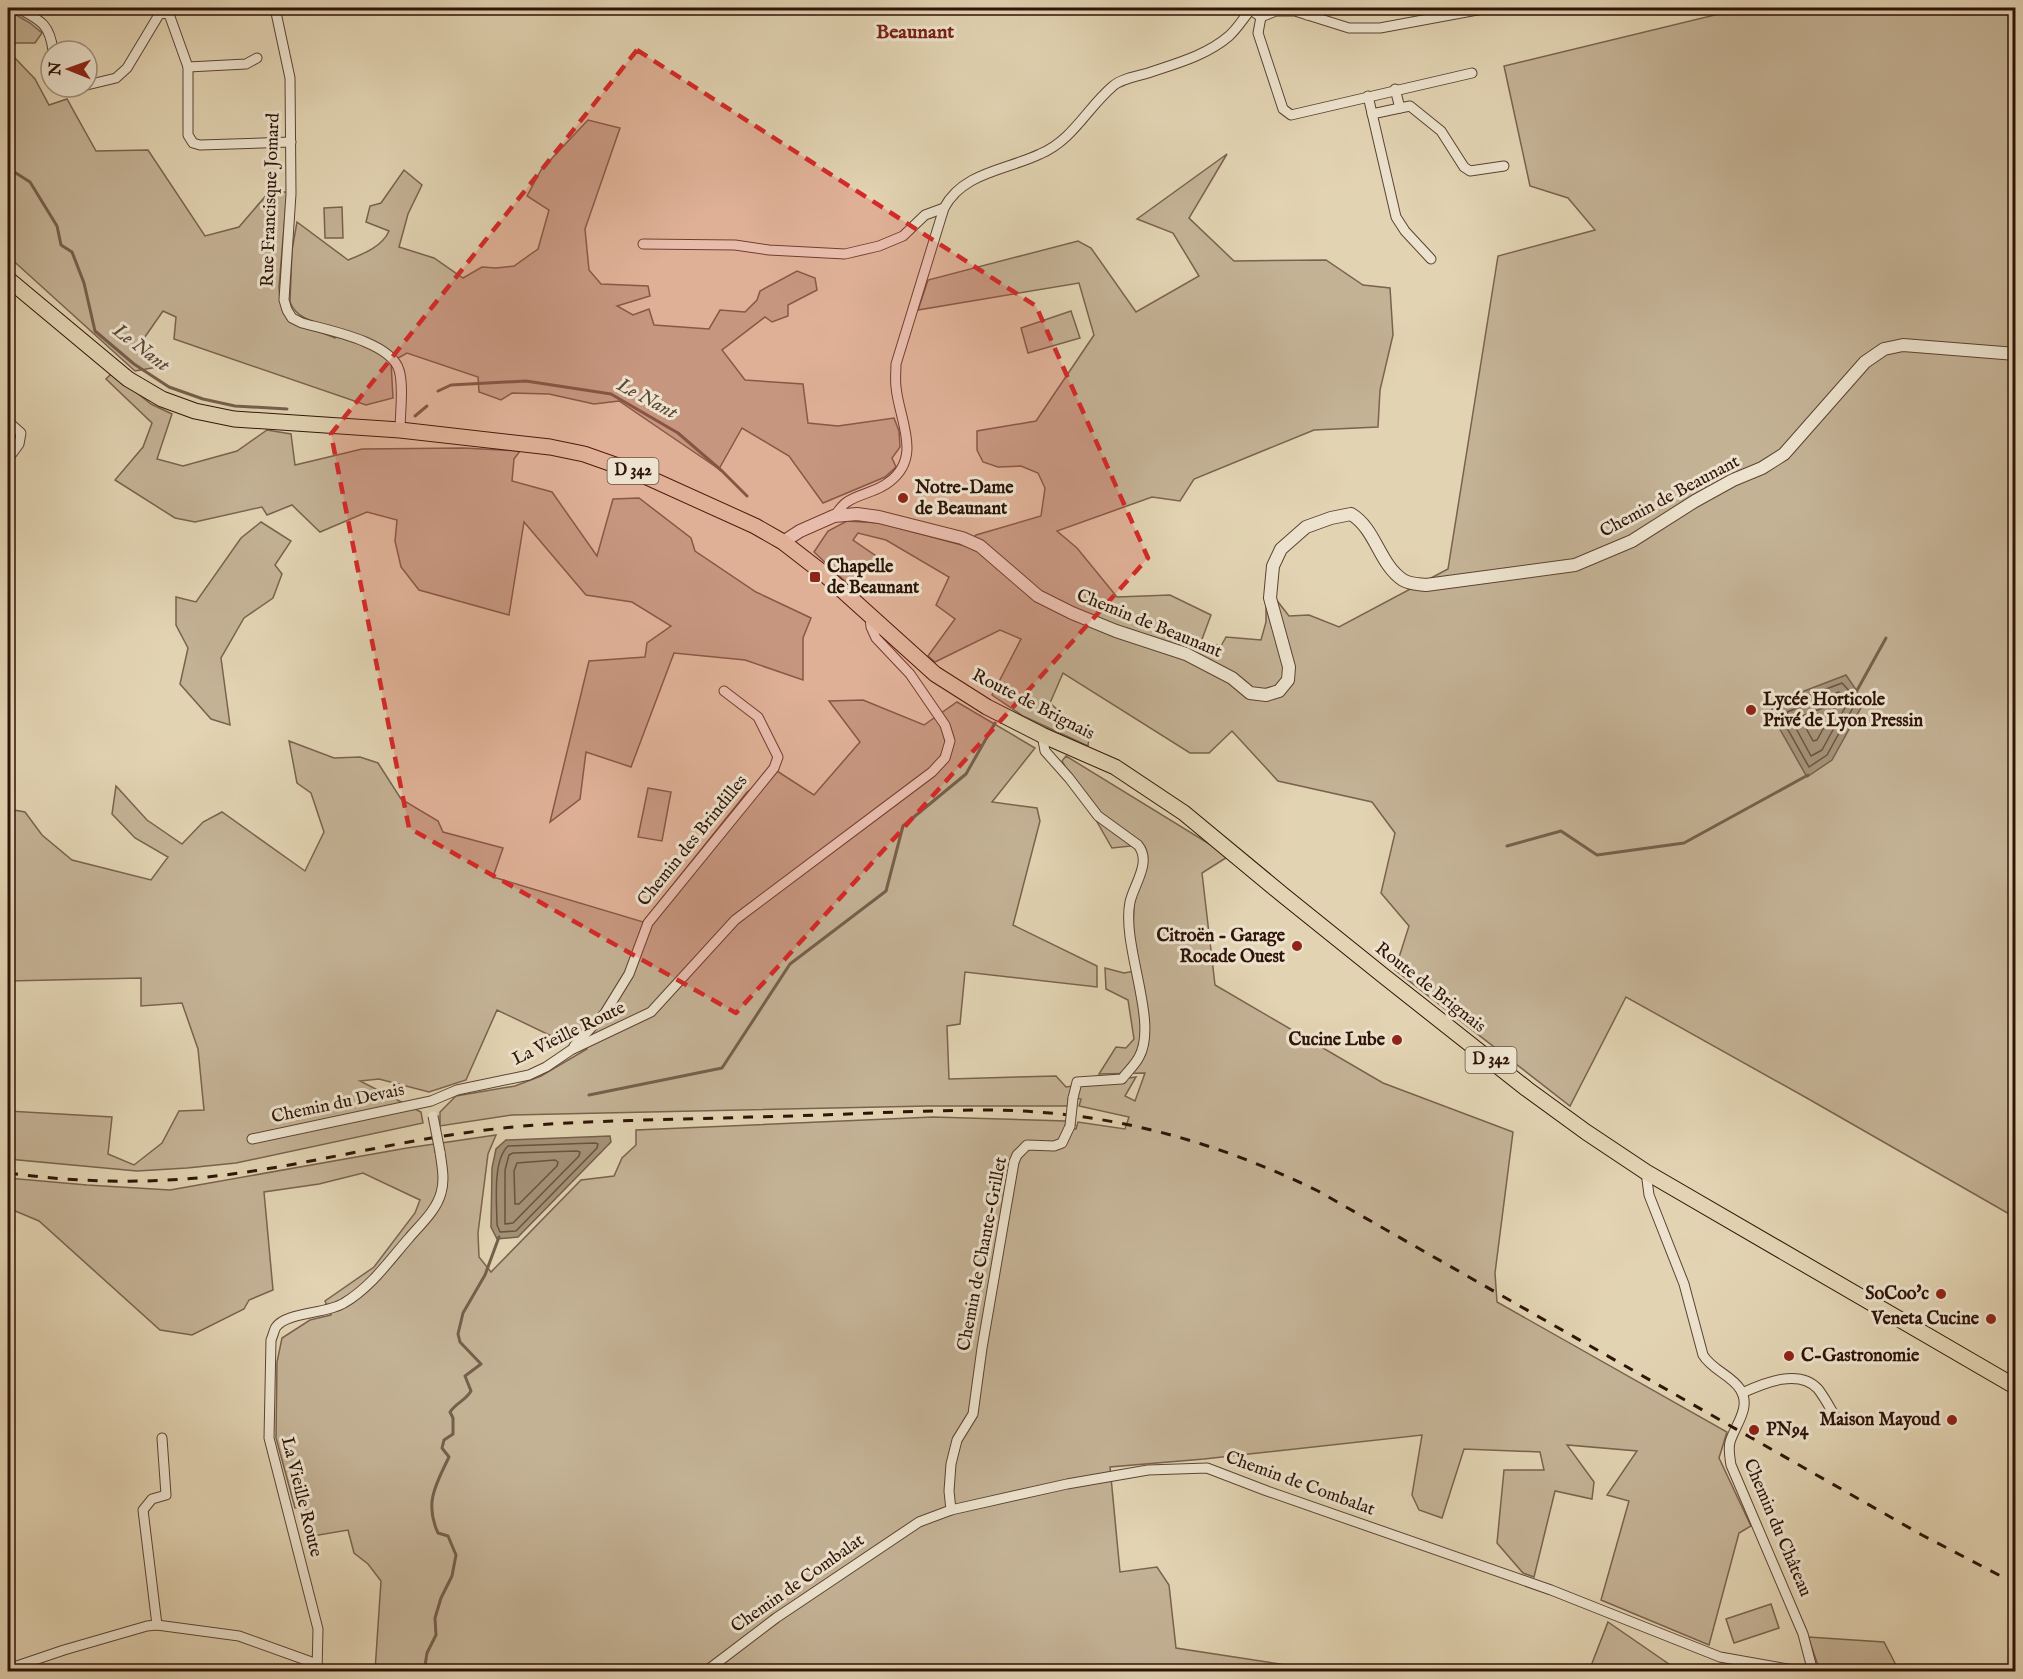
<svg xmlns="http://www.w3.org/2000/svg" width="2023" height="1679" viewBox="0 0 2023 1679" font-family="'IM FELL English',serif">
	<rect width="100%" height="100%" fill="#e2d3b2"/>
	<filter id="stains"><feTurbulence type="fractalNoise" baseFrequency=".00333" numOctaves="4"/><feColorMatrix values="0 0 0 0 .2 0 0 0 0 .09 0 0 0 0 .02 0 0 0 .5 -.17"/></filter>
	<radialGradient id="worn" r=".72"><stop offset=".6" stop-color="#630" stop-opacity="0"/><stop offset="1" stop-color="#630" stop-opacity=".3"/></radialGradient>
	<g fill="#c4b295" stroke="#7a624e" stroke-width="1.5">
		<path d="M1717,8H2015V1211L2011,1215L1805,1097L1626,997L1570,1106L1395,970L1409,926L1381,893L1395,833L1372,802L1278,781L1232,731L1209,753H1190L1063,673L1050,703L1089,738L1088,746L1023,716L992,695L1021,639L1000,630L935,662L928,656L955,619L936,605L949,577L886,540L858,533L853,540L876,556L850,586L814,552L828,531L847,521L880,523L965,546L976,535L1041,516L1045,488L1038,473L1021,466L998,467L983,462L977,450V431L1036,421L1094,335L1079,283L918,310L928,280L1078,241L1091,248L1136,312L1199,276L1173,233L1137,219L1227,154L1189,218L1234,261L1326,260L1363,285L1390,288L1393,335L1380,390L1378,427L1314,430L1194,479L1180,501L1152,497L1057,531L1077,548L1117,597L1170,595L1211,615L1201,642L1221,646L1226,637L1261,640L1266,622V607L1275,598L1289,616L1309,615L1339,627L1448,569L1498,256L1595,230L1568,198L1530,186L1504,66L1719,14Z"/>
		<path d="M8,10L30,23L42,33L35,43H15L12,52L15,58L35,79L49,105L67,99L96,151L148,150L205,236L239,227L269,192H287L279,287L280,300L287,319L335,338L337,328C320,323 297,321 290,302L292,250L297,222L348,260C363,254 382,247 389,231L366,222L370,206L381,203L404,170L422,185L408,214L399,247L434,258L463,278L482,267L496,268L514,266L538,249L549,210L527,196L541,170L588,120L620,128L585,229L589,270L601,284L648,286L650,296L617,306L633,315L649,309L654,325L709,329L720,310L745,312L757,300L760,291L797,271L815,278L817,290L788,305V316L772,322L765,317L722,350L745,380L803,384L808,423L838,426L894,418L899,431L900,447L892,458L896,467L885,477L823,503L789,456L742,428L719,469L619,401L594,404L549,394L512,393L501,400L479,392L478,377L407,353L391,362L393,398L366,405L174,339L176,317L163,311L140,344L158,367L135,371L8,256Z"/>
		<path d="M342,207L343,238H325L324,208Z"/>
		<path d="M1071,311L1080,338L1028,353L1021,328Z"/>
		<path d="M112,373L151,404L172,414L157,459L183,466L237,451L267,430L291,434L295,465L362,449L464,448L520,451L514,459L512,481L552,492L597,556L613,499L639,498L691,538L695,551L756,592L811,618L803,638V680L745,660L674,653L631,767L586,752L580,799L550,822L589,661L645,657L647,643L671,626L632,602L586,595L524,522L509,615L419,590L401,567L395,541L397,520L367,512L320,532L292,505L267,515L262,507L195,522L175,518L115,480L143,447L152,423L106,379Z"/>
		<path d="M261,522L291,541L275,565L282,574L273,598L244,618L221,658L230,725L211,719L180,684L188,648L176,625V597L196,602L241,538Z"/>
		<path d="M863,700L924,725L957,702L1035,748L992,802L1037,808L1040,821L1013,925L1097,966V987L965,972L960,1024L947,1026L949,1079L1056,1076L1066,1087L1136,1077L1125,1096L1135,1101L1145,1073L1099,1074L1116,1047L1126,1048L1134,1039L1128,1000L1106,989L1105,968L1124,973L1140,970L1133,931L1134,903L1142,879L1140,845L1112,848L1062,761L1066,756L1229,856L1202,873L1215,985L1383,1083L1513,1132L1495,1273L1497,1302L1727,1432L1719,1458L1751,1526L1739,1533L1709,1645L1601,1600L1629,1501L1607,1495L1637,1451L1567,1445L1594,1482L1592,1499L1555,1491L1534,1577L1523,1573L1497,1543L1504,1470H1544L1540,1452L1464,1449L1442,1518L1419,1510L1412,1495L1422,1435L1204,1459L1110,1467L1120,1572L1157,1567L1169,1585L1176,1648L1312,1669L1362,1665L1365,1671H375L381,1581L368,1564L354,1553L348,1530L313,1536L305,1506L295,1508L276,1438L277,1362L282,1338L310,1320L331,1315L325,1301L374,1267L415,1213L420,1200L363,1173L319,1184L264,1192L273,1290L249,1300L244,1309L192,1335L160,1330L39,1221L8,1208V1178L87,1185L170,1190L407,1148L496,1135L488,1154L478,1233L479,1257L491,1272L581,1180L614,1176L622,1158L636,1145V1130L933,1117L1066,1121V1128L1076,1129L1078,1122L1125,1129L1129,1117L1079,1106L1081,1099L1071,1097L1067,1106H928L512,1115L440,1126V1112L456,1096L515,1086L541,1076L587,1049L575,1033L564,1042L497,1010L466,1080L429,1092L379,1079L360,1081L421,1112L423,1123L236,1163L187,1168L137,1171L8,1159V1111L112,1117L108,1154L134,1165L162,1143L179,1111L204,1110L198,1049L182,1003L141,1006V978L8,981V809L25,812L42,835L72,860L151,880L168,857L135,838L112,814L116,786L147,820L182,844L203,822L222,812L305,871L324,832L311,793L297,783L289,741L334,758L360,757L378,763L401,799L438,821L443,832L503,848L493,877L643,922L747,792L777,771L814,795L860,742L829,701Z"/>
		<path d="M648,788L671,792L662,841L638,837Z"/>
		<path d="M1771,1604L1779,1628L1734,1643L1726,1619Z"/>
		<path d="M1608,1622L1679,1671H1589Z"/>
		<path d="M1808,1637L1884,1642L1899,1671H1820Z"/>
	</g>
	<g fill="#a59278" stroke="#765f4b" stroke-width="1.5">
		<path d="M1846,675L1857,691L1863,704L1832,760L1807,777L1770,712L1778,701Z"/>
		<path d="M610,1136L611,1142L518,1237L497,1239L491,1227L492,1168L496,1149L506,1140Z"/>
	</g>
	<g fill="none" stroke-linecap="round" stroke-linejoin="round">
		<g stroke="#6a5240" stroke-width="1.5">
			<path d="M1842,683L1852,694L1855,704L1827,755L1809,767L1778,712L1783,705Z"/>
			<path d="M1839,692L1845,698L1847,704L1822,750L1811,756L1787,712Z"/>
			<path d="M1830,705L1833,706L1834,709L1817,740L1813,741L1800,717Z"/>
			<path d="M595,1143L598,1144L597,1148L516,1231L500,1232L497,1225C497,1204 492,1161 508,1146Z"/>
			<path d="M577,1151L580,1152L579,1156L513,1223L505,1224V1170L509,1155L513,1153Z"/>
			<path d="M555,1160L558,1162L557,1166L519,1204H515L514,1171L517,1163Z"/>
		</g>
		<g stroke="#765f4b" stroke-width="3">
			<path d="M8,168L30,182L57,226L61,245L72,252L84,283L95,331L134,364L169,387L203,399L235,406L287,409"/>
			<path d="M438,391L451,385L526,381L611,394L678,433L722,471L747,496"/>
			<path d="M415,416L427,406"/>
			<path d="M930,480L932,482"/>
			<path d="M1855,694L1886,638"/>
			<path d="M1507,846L1561,831L1597,855L1684,843L1808,775"/>
			<path d="M589,1095L722,1068L790,964L886,891L903,826L966,774L995,723"/>
			<path d="M424,1672L427,1653L436,1635L435,1618L441,1598L452,1576L456,1555L448,1536L438,1533C424,1503 436,1484 449,1457L442,1448L444,1440L453,1434V1418L450,1412C456,1403 466,1400 471,1391L465,1376L481,1364L460,1342L458,1334L463,1313L485,1275L499,1237"/>
		</g>
		<defs>
			<g id="minor">
				<path d="M18,8C40,20 50,24 53,51"/>
				<path d="M275,8L290,78L291,194L284,300L287,310L292,318L302,323C327,330 391,342 399,370C404,386 400,413 400,430"/>
				<path d="M1250,9L1261,17L1258,33L1283,109L1291,115L1472,73"/>
				<path d="M1307,15L1324,8"/>
				<path d="M1261,17L1276,11H1295L1349,28H1380L1488,8"/>
				<path d="M188,67L246,64L257,58"/>
				<path d="M87,85L116,78L127,68L160,13L169,14L188,67V135L193,143L200,145L291,142"/>
				<path d="M77,87H81"/>
				<path d="M1368,96L1396,217L1405,231L1431,259"/>
				<path d="M1400,108L1410,106L1441,131L1464,167L1470,171L1504,166"/>
				<path d="M1372,114L1400,108L1395,89"/>
				<path d="M643,244L735,245L769,250L845,254L879,246L903,236L925,215L944,208"/>
				<path d="M8,423L11,424L21,433L19,444L8,459"/>
				<path d="M834,516C838,512 842,505 847,502C858,494 877,492 889,482C923,457 899,420 896,387C895,379 896,371 896,364L944,208C963,172 1007,170 1040,154C1073,140 1087,108 1113,86C1122,78 1140,76 1151,72C1178,63 1207,55 1229,36C1238,28 1244,17 1252,8"/>
				<path d="M1042,735L1045,751L1069,778L1098,816L1138,845C1152,862 1134,884 1130,902C1121,945 1159,1022 1139,1057C1135,1065 1127,1072 1122,1079L1077,1082L1073,1098"/>
				<path d="M574,1046L605,1013L629,974L648,923L774,768L778,757L758,717L724,691"/>
				<path d="M252,1139L431,1101L457,1090L529,1075L546,1067L571,1050L651,1012L735,920L932,772L945,758L950,741L945,725L910,674L876,638L871,627L870,617"/>
				<path d="M1646,1172L1649,1195L1684,1284L1703,1355C1712,1370 1731,1375 1740,1389C1752,1407 1735,1425 1730,1442C1728,1450 1730,1458 1731,1465L1803,1634L1813,1672"/>
				<path d="M1742,1393C1764,1383 1799,1368 1818,1389C1825,1398 1830,1408 1836,1418"/>
				<path d="M951,1510L949,1491L951,1464L957,1440L973,1414L982,1348L1014,1162L1017,1155L1027,1145L1054,1146L1062,1143L1070,1126"/>
				<path d="M157,1625L143,1510L152,1499L166,1495L162,1438"/>
				<path d="M8,1669L64,1650L147,1626L157,1625L239,1636L317,1664"/>
				<path d="M317,1672L318,1629L269,1438L271,1340C273,1336 274,1330 276,1327C286,1312 327,1314 344,1303C371,1287 389,1261 409,1238C420,1225 436,1211 441,1193C445,1180 442,1166 440,1152"/>
				<path d="M705,1672L776,1618L919,1522L951,1510L1067,1484L1148,1470L1207,1468L1267,1491L1551,1590L1720,1657L1805,1672"/>
			</g>
			<path id="tertiary" d="M783,542L800,531L834,516L857,514L879,517L962,538L980,546L1038,596L1072,613L1116,631L1186,654L1232,678L1250,693L1266,695L1279,691L1288,680L1289,667L1270,598L1273,566L1281,549L1306,527L1331,518L1351,514C1376,529 1379,564 1403,580C1409,584 1419,584 1426,585L1575,565L1632,541L1695,501L1733,480L1762,468L1784,454L1865,362L1884,349L1903,345L2016,354"/>
			<path id="primary" d="M8,279L128,379L162,399L195,411L234,419L400,430L550,447L584,454L638,473L755,526L783,542L823,573L935,674L987,707L1042,735L1115,767L1184,813L1283,895L1385,977L1527,1089L1586,1132L1646,1172L2016,1387"/>
		</defs>
		<use href="#minor" stroke="#5c4332" stroke-width="11"/>
		<use href="#tertiary" stroke="#5c4332" stroke-width="14"/>
		<use href="#primary" stroke="#2f1308" stroke-width="17"/>
		<use href="#minor" stroke="#ece2cd" stroke-width="9"/>
		<use href="#tertiary" stroke="#ece2cd" stroke-width="12"/>
		<use href="#primary" stroke="#e2d3b2" stroke-width="15"/>
		<path stroke="#2f1308" stroke-width="3" stroke-dasharray="10 10" stroke-linecap="butt" d="M8,1173C74,1182 140,1184 207,1177C294,1168 378,1145 464,1133C558,1119 655,1121 750,1117C799,1116 848,1114 897,1112C944,1111 991,1108 1037,1112C1136,1119 1230,1148 1318,1191L1922,1535L2016,1584"/>
		<defs>
			<g id="minor-bridge">
				<path d="M433,1116L440,1152"/>
				<path d="M1070,1126L1073,1098"/>
			</g>
		</defs>
		<use href="#minor-bridge" stroke="#5c4332" stroke-width="11" stroke-linecap="butt"/>
		<use href="#minor-bridge" stroke="#ece2cd" stroke-width="9"/>
	</g>
	<path fill="#d62828" fill-opacity="0.2" stroke="#d62828" stroke-width="4.5" stroke-dasharray="12 8" stroke-linejoin="round" d="M637,50L1036,306L1148,558L736,1013L409,828L331,434Z"/>
	<g fill="#8f2418" stroke="#ece2cd" stroke-width="2">
		<circle cx="903" cy="498" r="6"/>
		<rect x="809" y="571" width="12" height="12" rx="3"/>
		<circle cx="1751" cy="710" r="6"/>
		<circle cx="1297" cy="946" r="6"/>
		<circle cx="1397" cy="1040" r="6"/>
		<circle cx="1941" cy="1294" r="6"/>
		<circle cx="1991" cy="1319" r="6"/>
		<circle cx="1789" cy="1356" r="6"/>
		<circle cx="1952" cy="1420" r="6"/>
		<circle cx="1754" cy="1430" r="6"/>
	</g>
	<g text-anchor="middle" dominant-baseline="central" stroke-width="6" stroke-linejoin="round" paint-order="stroke">
		<g fill="#ece2cd" stroke="#685143" stroke-width="1.5">
			<rect x="607.5" y="458" width="51" height="26" rx="4.5"/>
			<rect x="1465.5" y="1047" width="51" height="26" rx="4.5"/>
		</g>
		<g font-size="16" font-weight="bold" fill="#2f1308">
			<text x="633" y="471">D 342</text>
			<text x="1491" y="1060">D 342</text>
		</g>
		<g font-size="18" fill="#2f1308" stroke="#ece2cd">
			<text transform="translate(271 200) rotate(-88)">Rue Francisque Jomard</text>
			<text transform="translate(1670 497) rotate(-28)">Chemin de Beaunant</text>
			<text transform="translate(1149 624) rotate(22)">Chemin de Beaunant</text>
			<text transform="translate(1033 705) rotate(27)">Route de Brignais</text>
			<text transform="translate(693 841) rotate(-51)">Chemin des Brindilles</text>
			<text transform="translate(1430 988) rotate(38)">Route de Brignais</text>
			<text transform="translate(569 1034) rotate(-26)">La Vieille Route</text>
			<text transform="translate(338 1104) rotate(-12)">Chemin du Devais</text>
			<text transform="translate(983 1254) rotate(-79)">Chemin de Chante-Grillet</text>
			<text transform="translate(1300 1484) rotate(20)">Chemin de Combalat</text>
			<text transform="translate(301 1497) rotate(76)">La Vieille Route</text>
			<text transform="translate(1777 1528) rotate(67)">Chemin du Château</text>
			<text transform="translate(798 1584) rotate(-35)">Chemin de Combalat</text>
		</g>
		<g font-size="18" font-weight="bold" fill="#2f1308" stroke="#ece2cd" text-anchor="start">
			<text x="915" y="488">Notre-Dame<tspan x="915" dy="21">de Beaunant</tspan></text>
			<text x="827" y="567">Chapelle<tspan x="827" dy="21">de Beaunant</tspan></text>
			<text x="1763" y="700">Lycée Horticole<tspan x="1763" dy="21">Privé de Lyon Pressin</tspan></text>
			<text x="1285" y="936" text-anchor="end">Citroën - Garage<tspan x="1285" dy="21">Rocade Ouest</tspan></text>
			<text x="1385" y="1040" text-anchor="end">Cucine Lube</text>
			<text x="1929" y="1294" text-anchor="end">SoCoo'c</text>
			<text x="1979" y="1319" text-anchor="end">Veneta Cucine</text>
			<text x="1801" y="1356">C-Gastronomie</text>
			<text x="1940" y="1420" text-anchor="end">Maison Mayoud</text>
			<text x="1766" y="1430">PN94</text>
		</g>
		<g font-size="20" font-weight="bold" fill="#7a1f14" stroke="#ece2cd">
			<text x="915" y="32">Beaunant</text>
		</g>
		<g font-size="20" font-style="italic" fill="#5e4635" stroke="#ece2cd">
			<text transform="translate(141 348) rotate(37)">Le Nant</text>
			<text transform="translate(647 399) rotate(28)">Le Nant</text>
		</g>
	</g>
	<rect width="2023" height="1679" fill="none" stroke="#e2d3b2" stroke-width="30"/>
	<rect x="9" y="9" width="2005" height="1661" fill="none" stroke="#2f1308" stroke-width="3"/>
	<rect x="15" y="15" width="1993" height="1649" fill="none" stroke="#2f1308" stroke-width="1.5"/>
	<g transform="translate(69 69) rotate(271)"><circle r="28" fill="#ece2cd" stroke="#a08f7e" stroke-width="1.5"/>
	<path d="M0-4.5L10 22L0 15L-10 22Z" fill="#8f2418"/>
	<text y="-9" font-size="16" font-weight="bold" text-anchor="middle" fill="#2f1308">N</text>
	</g>
	<rect width="100%" height="100%" filter="url(#stains)"/>
	<rect width="100%" height="100%" fill="url(#worn)"/>
</svg>
